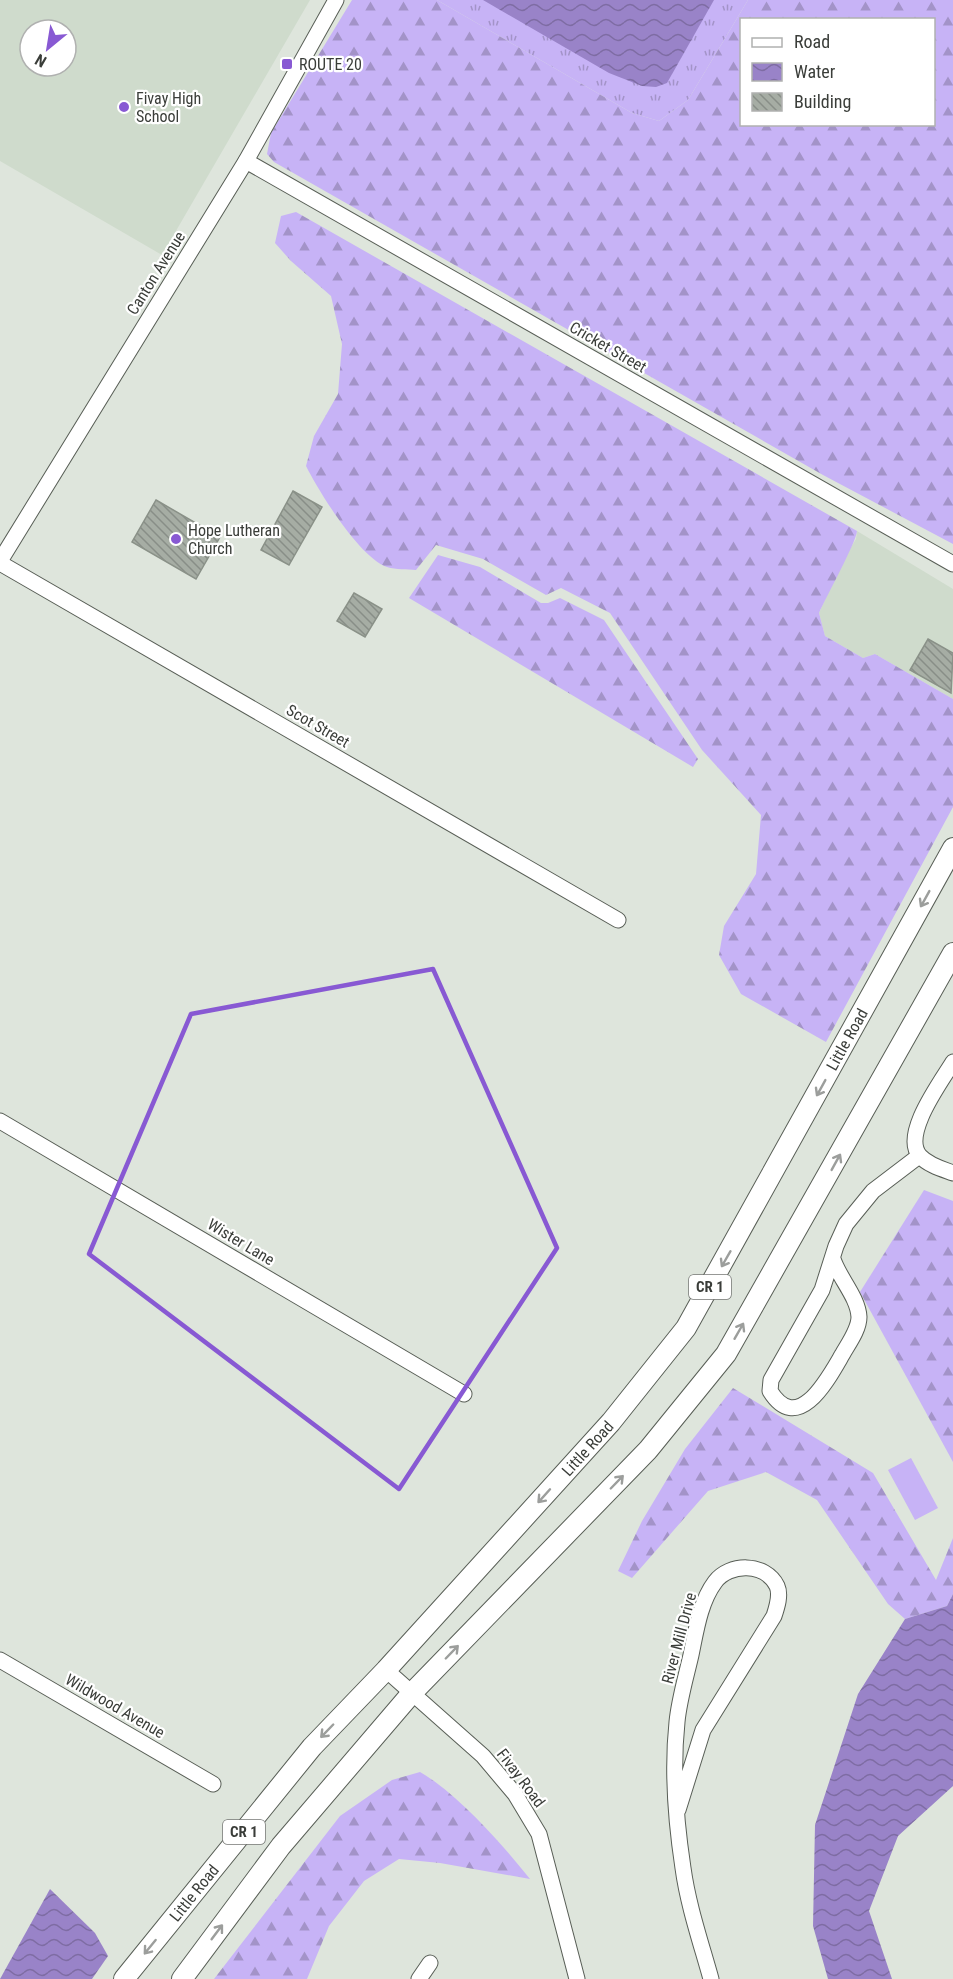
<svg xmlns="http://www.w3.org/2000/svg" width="953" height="1979" viewBox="0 0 953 1979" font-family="'Roboto Condensed',sans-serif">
	<defs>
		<pattern id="grass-tufts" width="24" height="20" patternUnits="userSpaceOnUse" patternTransform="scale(1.5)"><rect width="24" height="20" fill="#c7b3f6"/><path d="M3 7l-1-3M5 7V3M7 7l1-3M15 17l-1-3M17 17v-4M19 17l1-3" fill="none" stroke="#a393c8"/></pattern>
		<pattern id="forest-firs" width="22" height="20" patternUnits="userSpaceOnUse" patternTransform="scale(1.5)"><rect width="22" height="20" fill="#c7b3f6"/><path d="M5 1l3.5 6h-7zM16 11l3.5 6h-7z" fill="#a393c8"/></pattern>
		<pattern id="water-waves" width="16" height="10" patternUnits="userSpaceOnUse" patternTransform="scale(1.5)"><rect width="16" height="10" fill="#9983c8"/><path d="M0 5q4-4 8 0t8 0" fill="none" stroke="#7e6ca3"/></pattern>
		<pattern id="building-back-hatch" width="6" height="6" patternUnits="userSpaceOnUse" patternTransform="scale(1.5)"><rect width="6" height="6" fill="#a6ada4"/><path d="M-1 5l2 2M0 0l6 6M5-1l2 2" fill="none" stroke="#888e87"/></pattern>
	</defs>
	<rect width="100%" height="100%" fill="#dee5dc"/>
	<g fill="#cfdbcc" fill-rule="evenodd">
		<path d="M0,0H310L162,255L0,161ZM30,30H66V66H30Z"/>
		<path d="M857,531L953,589V699L875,654L863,658L825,636L819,613L842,562L856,539Z"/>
	</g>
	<path fill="url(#grass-tufts)" d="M437,0H748L688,100L659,121L632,113Z"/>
	<g fill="url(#forest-firs)" fill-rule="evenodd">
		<path d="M352,0H437L632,113L659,121L688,100L748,0H953V544L823,475L274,162L267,154L271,133ZM742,20H934V124H742Z"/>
		<path d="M296,212L857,531C856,543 826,597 819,613L825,636L863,658L875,654L953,699V807L826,1042L741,994L719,955L724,926L756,874L761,815L702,750L610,613L561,588L546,595L483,559L436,545L416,570C407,569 396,570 387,567C360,558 319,492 306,466L314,436L338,394L342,344L331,296L291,261L275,243L281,216Z"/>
		<path d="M438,555L480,567L541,603H548L560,598L604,620L698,759L693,767L409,598Z"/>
		<path d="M924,1190L953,1201V1462L860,1292Z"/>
		<path d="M733,1388L873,1473L936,1580L953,1538V1594L947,1606L905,1619L888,1604L817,1500L766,1472L708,1491L632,1578L618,1571L642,1521L685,1449Z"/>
		<path d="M420,1772C458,1794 502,1844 530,1879L440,1863L399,1859L364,1881L329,1926L307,1979H214L340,1816L392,1780Z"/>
	</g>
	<path fill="#c7b3f6" d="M911,1458L938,1508L915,1520L888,1470Z"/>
	<g fill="url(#water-waves)">
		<path d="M483,0H714L667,83L656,87L642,86L609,73Z"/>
		<path d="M953,1594V1786L898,1836L869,1911L892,1979H828L813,1926L815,1825L858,1694L905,1619L947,1606Z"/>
		<path d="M50,1889L95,1933L108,1956L92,1979H0Z"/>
	</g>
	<g fill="url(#building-back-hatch)" stroke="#8a9188" stroke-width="1.5">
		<path d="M293,491L322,507L289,565L261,550Z"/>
		<path d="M156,500L220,537L196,579L132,542Z"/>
		<path d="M354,593L382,609L365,637L337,621Z"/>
		<path d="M928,639L953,653L951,693L910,670Z"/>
	</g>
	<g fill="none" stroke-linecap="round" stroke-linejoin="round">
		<defs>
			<g id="minor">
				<path d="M246,161L953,564"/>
				<path d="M0,561L246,161L336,0"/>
				<path d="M0,563L618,920"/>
				<path d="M953,1062C941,1082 901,1135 920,1156C928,1165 942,1169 953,1173"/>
				<path d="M0,1121L464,1394"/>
				<path d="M833,1259C839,1278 858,1297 859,1317C859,1330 848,1344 842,1355C828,1379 798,1436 770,1391L771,1380L822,1290L836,1246L846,1224L873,1191L919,1156"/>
				<path d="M0,1660L213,1784"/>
				<path d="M386,1670L483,1756L515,1794L539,1834L577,1979"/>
				<path d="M678,1810L703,1730L774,1616C777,1607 781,1595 777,1586C765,1562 729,1563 715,1582C700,1602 696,1631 691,1655C686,1677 679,1700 677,1722C672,1769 676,1822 683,1868C688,1905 701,1943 711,1979"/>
				<path d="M419,1979L430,1963"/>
			</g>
			<g id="major">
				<path id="s1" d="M124,1979L312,1747L386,1670L611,1422L686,1328L953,848"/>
				<path d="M182,1979L281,1846L411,1694L648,1450L726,1354L953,953"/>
			</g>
		</defs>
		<use href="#minor" stroke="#585e56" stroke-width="17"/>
		<use href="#major" stroke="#585e56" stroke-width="22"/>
		<use href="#minor" stroke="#fff" stroke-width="15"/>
		<use href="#major" stroke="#fff" stroke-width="20"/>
	</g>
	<defs><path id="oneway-shaft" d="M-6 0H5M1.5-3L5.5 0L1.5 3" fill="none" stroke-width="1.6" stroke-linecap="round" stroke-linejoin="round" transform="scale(1.5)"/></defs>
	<g stroke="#9c9e9c">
		<use href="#oneway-shaft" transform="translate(925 899) rotate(119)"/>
		<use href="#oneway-shaft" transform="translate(821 1088) rotate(119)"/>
		<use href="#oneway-shaft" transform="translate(836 1162) rotate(-61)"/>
		<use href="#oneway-shaft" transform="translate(726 1259) rotate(120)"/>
		<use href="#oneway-shaft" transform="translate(739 1331) rotate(-60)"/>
		<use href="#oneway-shaft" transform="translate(617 1482) rotate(-46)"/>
		<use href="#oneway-shaft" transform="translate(544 1496) rotate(132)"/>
		<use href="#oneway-shaft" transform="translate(452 1652) rotate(-46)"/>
		<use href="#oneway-shaft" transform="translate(327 1731) rotate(134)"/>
		<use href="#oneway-shaft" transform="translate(217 1932) rotate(-53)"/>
		<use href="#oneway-shaft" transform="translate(150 1947) rotate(129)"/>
	</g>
	<path fill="none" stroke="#8859d3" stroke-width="4.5" stroke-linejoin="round" d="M433,969L557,1248L399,1489L89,1254L191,1014Z"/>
	<g fill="#8859d3" stroke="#fff" stroke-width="2">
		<rect x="281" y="58" width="12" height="12" rx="3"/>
		<circle cx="124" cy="107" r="6"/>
		<circle cx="176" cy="539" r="6"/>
	</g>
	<g text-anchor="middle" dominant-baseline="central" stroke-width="4.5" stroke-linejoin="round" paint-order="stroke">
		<g fill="#fff" stroke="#757774" stroke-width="1.5">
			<rect x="689" y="1275" width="42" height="24" rx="4.5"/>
			<rect x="223" y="1820" width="42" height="24" rx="4.5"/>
		</g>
		<g font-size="15" font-weight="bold" fill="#3a3d39">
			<text x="710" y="1287">CR 1</text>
			<text x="244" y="1832">CR 1</text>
		</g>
		<g font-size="16" fill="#3a3d39" stroke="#fff" text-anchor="start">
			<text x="299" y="64">ROUTE 20</text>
			<text x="136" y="98">Fivay High<tspan x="136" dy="18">School</tspan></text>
			<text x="188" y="530">Hope Lutheran<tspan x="188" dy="18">Church</tspan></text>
		</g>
		<g font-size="16" fill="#3a3d39" stroke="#fff">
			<text transform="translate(156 273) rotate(-58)">Canton Avenue</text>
			<text transform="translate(608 347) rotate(30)">Cricket Street</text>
			<text transform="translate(318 726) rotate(30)">Scot Street</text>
			<text stroke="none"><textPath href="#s1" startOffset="1191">Little Road</textPath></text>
			<text transform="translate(241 1242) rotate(31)">Wister Lane</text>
			<text stroke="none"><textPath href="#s1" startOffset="705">Little Road</textPath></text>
			<text transform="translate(679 1638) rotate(-75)">River Mill Drive</text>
			<text transform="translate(115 1706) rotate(30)">Wildwood Avenue</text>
			<text transform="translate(521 1778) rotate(53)">Fivay Road</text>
			<text stroke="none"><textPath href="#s1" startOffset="111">Little Road</textPath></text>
		</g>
	</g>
	<rect x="740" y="18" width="195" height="108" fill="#ffffff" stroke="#b0b1b0" stroke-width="1.5"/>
	<rect x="752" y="38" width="30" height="9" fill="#ffffff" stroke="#b0b1b0" stroke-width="1.5"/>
	<text x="794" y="48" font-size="18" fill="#3a3d39">Road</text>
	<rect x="752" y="63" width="30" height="18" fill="url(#water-waves)" stroke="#b0b1b0" stroke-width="1.5"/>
	<text x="794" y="78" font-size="18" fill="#3a3d39">Water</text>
	<rect x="752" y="93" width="30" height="18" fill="url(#building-back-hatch)" stroke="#b0b1b0" stroke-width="1.5"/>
	<text x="794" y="108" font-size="18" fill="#3a3d39">Building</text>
	<g transform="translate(48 48) rotate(210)"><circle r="28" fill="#ffffff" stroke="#b0b1b0" stroke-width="1.5"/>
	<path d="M0-4.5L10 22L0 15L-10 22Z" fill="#8859d3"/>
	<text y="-9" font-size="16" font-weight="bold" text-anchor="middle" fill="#3a3d39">N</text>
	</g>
</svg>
